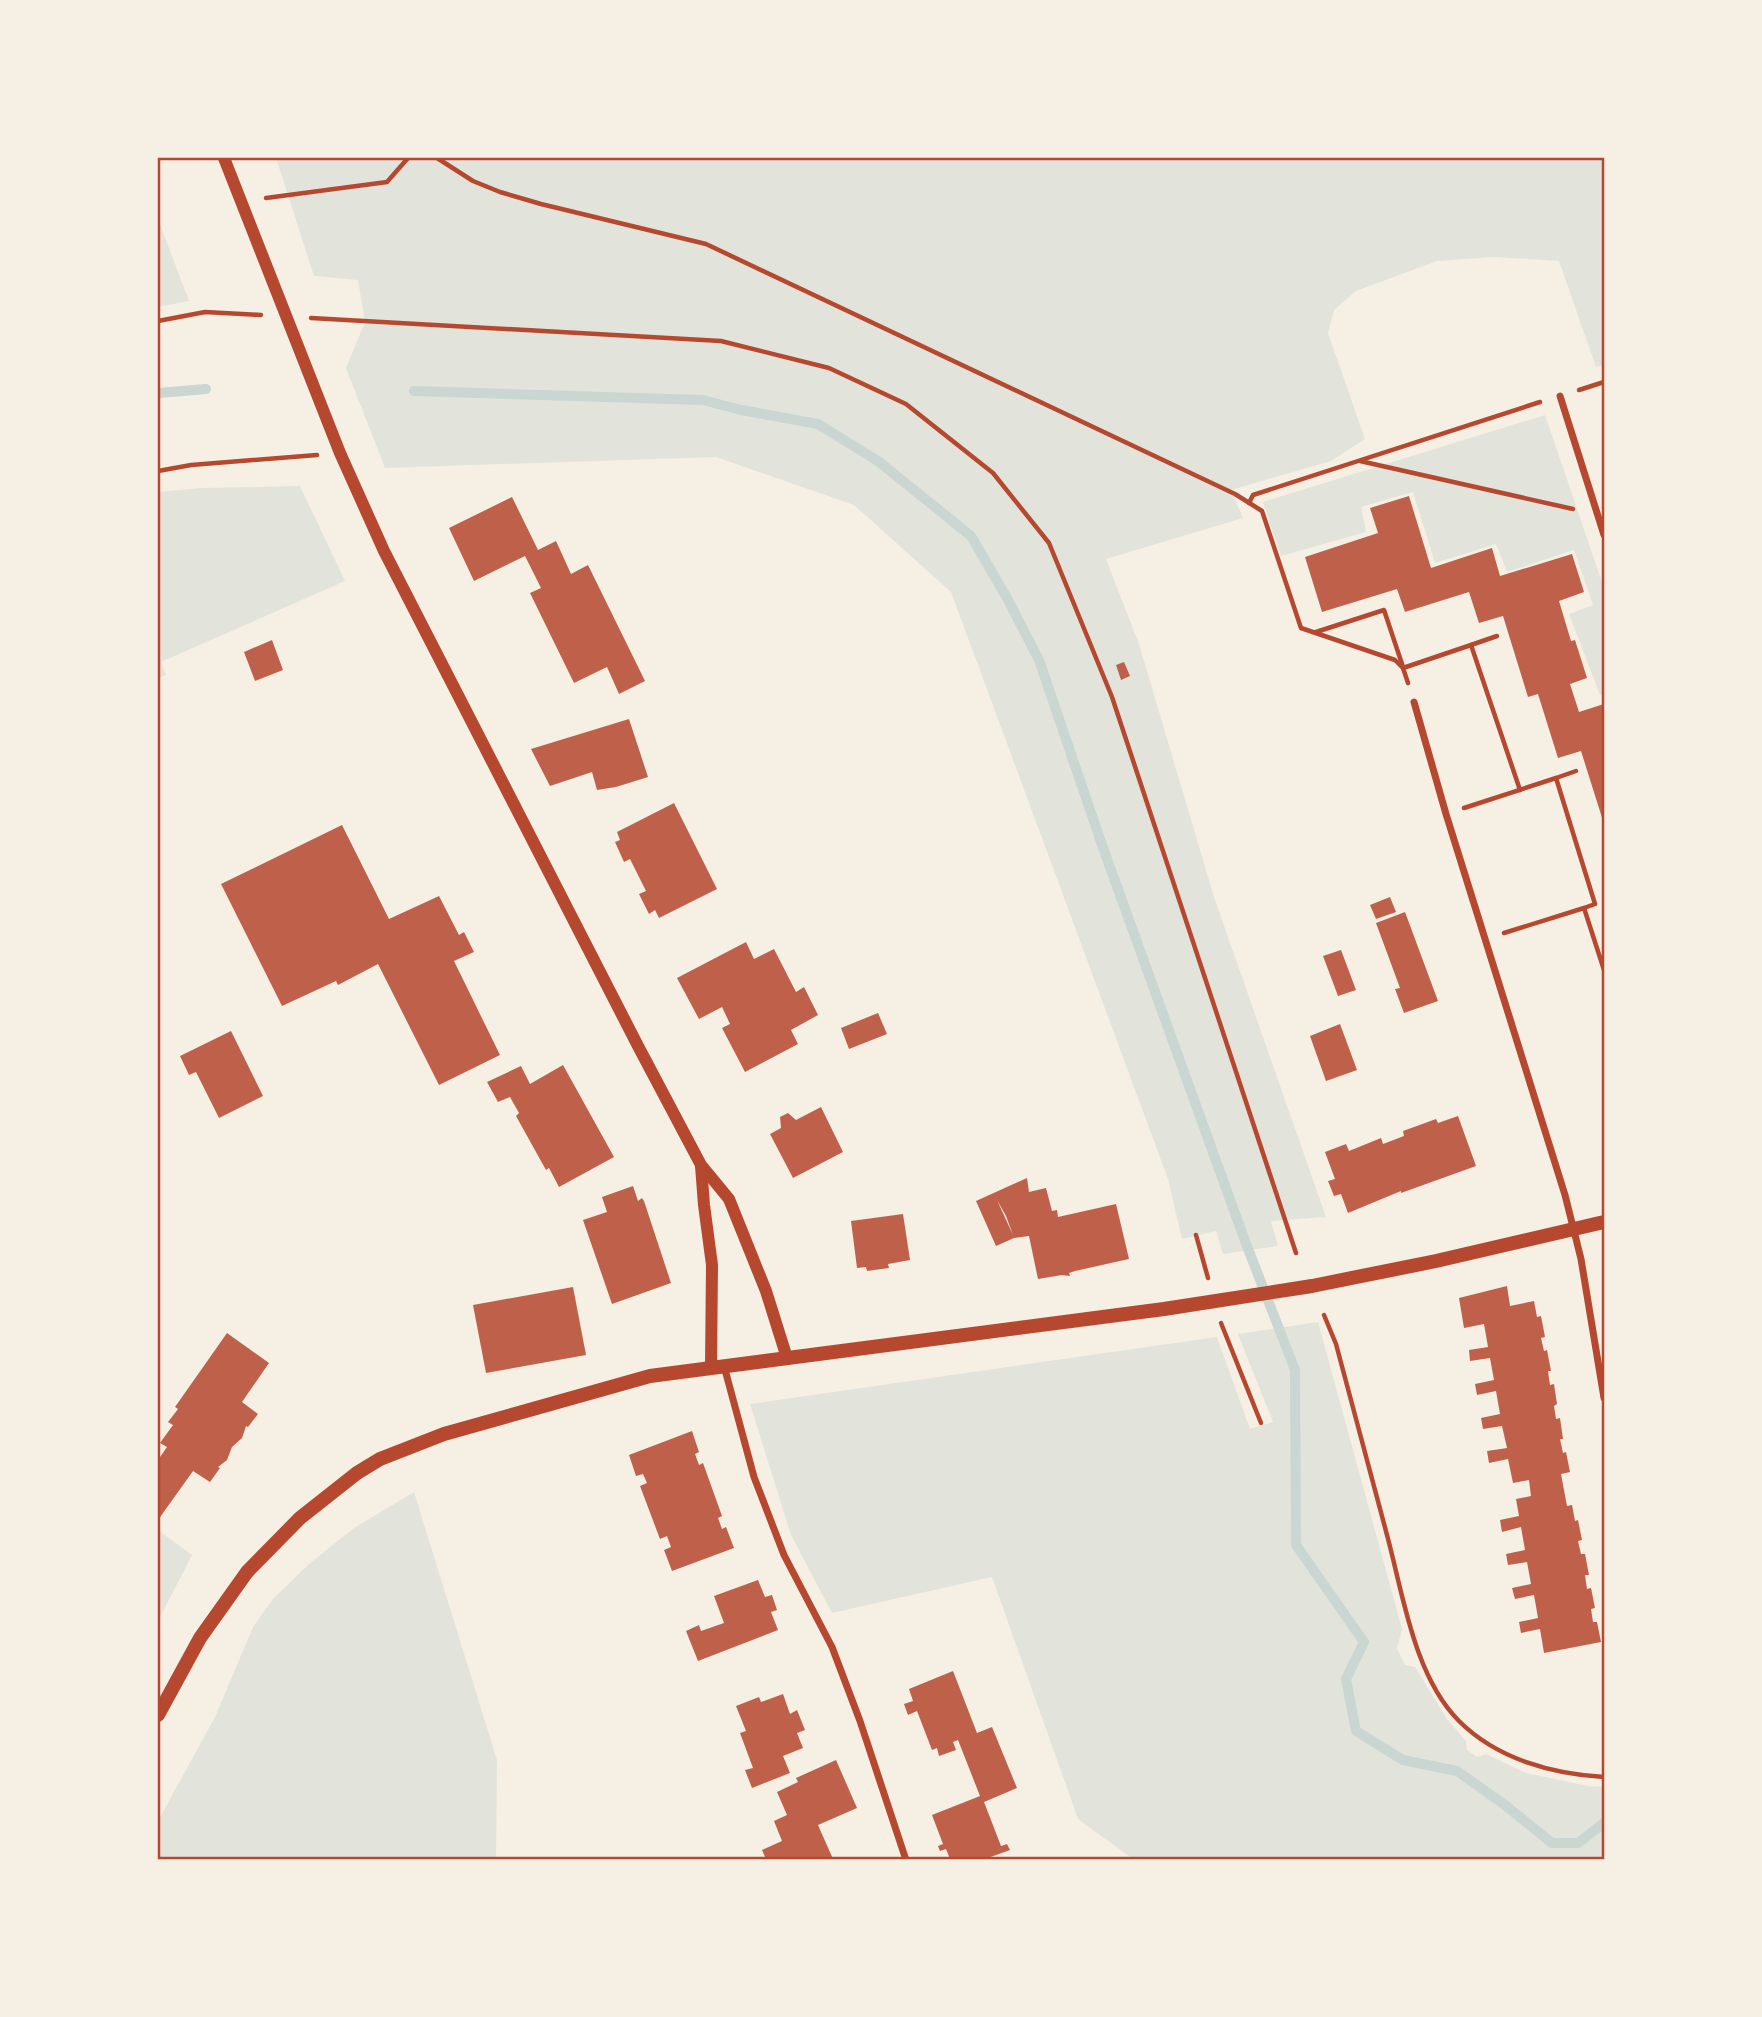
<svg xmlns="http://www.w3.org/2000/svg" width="1762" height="2017" viewBox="0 0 1762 2017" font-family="'DejaVu Sans',sans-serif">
	<rect width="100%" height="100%" fill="#f6efe4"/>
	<g fill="#e2e4dc">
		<path d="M276,158H1604V365L1596,367L1559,261L1495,257L1437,261L1356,291L1334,310L1328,333L1365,439L1331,461L1231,490L1243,518L1106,559L1139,644L1214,897L1326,1217L1271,1221L1278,1246L1223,1254L1216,1231L1182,1239L1168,1179L951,592L854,505L716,457L385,468L346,368L365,322L358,280L314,276Z"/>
		<path d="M158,219L189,301L158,307Z"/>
		<path d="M1545,415L1604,588V694L1600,695L1569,614L1593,605L1574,550L1507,572L1496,544L1435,563L1413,492L1361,507L1366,532L1281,556L1263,502Z"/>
		<path d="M300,486L345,581L161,662L166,675L158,678V492L201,488Z"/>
		<path d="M1318,1322L1402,1629L1397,1648L1405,1665L1415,1667L1447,1719L1466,1741L1467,1750L1477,1757L1486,1754L1526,1773L1588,1786L1604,1787V1859H1133L1078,1819L992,1577L832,1613L791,1535L750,1404L1217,1337L1250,1429L1273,1422L1238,1334Z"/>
		<path d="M414,1492L497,1760L496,1859H158V1821L215,1717L253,1627L273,1599L309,1564L354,1528Z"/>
		<path d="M158,1530L192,1555L158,1621Z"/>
	</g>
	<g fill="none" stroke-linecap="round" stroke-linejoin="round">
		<g stroke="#c9d6d2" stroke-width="10">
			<path d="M414,391L703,400L741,410L818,424L878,461L971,536L1007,598L1039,660L1102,845L1245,1241L1295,1370L1296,1545L1364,1642L1346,1679L1356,1731L1403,1760L1457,1771L1505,1805L1552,1843H1578L1604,1823"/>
			<path d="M158,393L206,389"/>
		</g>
	</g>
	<g fill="#bf614a" fill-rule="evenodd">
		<path d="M1409,496L1431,568L1492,548L1500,576L1572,554L1584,592L1559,601L1571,641L1575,640L1587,678L1570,684L1579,712L1604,704V824L1581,751L1558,758L1538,694L1528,697L1503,616L1479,623L1469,592L1405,612L1397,589L1322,612L1305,557L1378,533L1370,508Z"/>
		<path d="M512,497L538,550L556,541L571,574L588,565L645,681L619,694L607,667L574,683L530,593L541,588L525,556L474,581L449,528Z"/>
		<path d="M272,640L283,670L255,681L244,652Z"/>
		<path d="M1124,662L1130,676L1121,680L1116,665Z"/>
		<path d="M629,719L648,777L616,787L597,790L592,772L550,786L531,749Z"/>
		<path d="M674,803L717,889L659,918L655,910L649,914L639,894L646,891L630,859L624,862L615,842L620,840L617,832Z"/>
		<path d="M342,825L389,919L439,896L459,935L464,932L474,952L454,961L500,1055L439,1085L378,964L338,985L336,981L282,1006L221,884Z"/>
		<path d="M1390,897L1396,912L1376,919L1370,905Z"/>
		<path d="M1405,912L1438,1001L1404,1013L1395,989L1400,988L1376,923Z"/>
		<path d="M746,942L754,959L774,949L796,992L804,987L818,1015L791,1030L798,1044L745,1072L722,1028L730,1024L722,1007L699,1019L677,978Z"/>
		<path d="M1341,950L1356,990L1338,996L1323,956Z"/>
		<path d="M878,1013L887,1034L849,1049L841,1028Z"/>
		<path d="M1340,1024L1357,1070L1326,1081L1310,1036Z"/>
		<path d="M231,1031L263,1096L219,1118L196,1072L189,1075L180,1056Z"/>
		<path d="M563,1065L614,1157L559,1187L549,1168L546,1170L516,1116L519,1113L510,1097L498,1102L487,1082L521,1066L530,1084Z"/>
		<path d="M821,1107L843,1152L793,1178L770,1134L781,1128L780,1117L788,1113L796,1120Z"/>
		<path d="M1458,1116L1476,1166L1401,1193V1191L1348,1213L1341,1194L1334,1196L1328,1181L1335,1179L1325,1152L1346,1144L1349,1151L1381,1138L1383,1144L1404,1136L1403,1131L1436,1119L1438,1123Z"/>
		<path d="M1027,1178L1029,1192L1046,1188L1052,1211L1057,1210L1058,1217L1116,1204L1129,1259L1075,1271L1069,1273L1070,1276L1062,1275L1038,1279L1029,1236L1014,1238L996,1246L976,1201ZM997,1200L1006,1216L1013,1235Z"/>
		<path d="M633,1186L638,1201L642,1198L644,1201L671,1283L612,1304L583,1220L607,1212L602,1197Z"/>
		<path d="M903,1214L910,1260L888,1264L889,1268L867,1271L866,1267L857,1268L851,1221Z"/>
		<path d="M1507,1286L1510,1306L1534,1301L1537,1317L1541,1316L1545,1337L1541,1338L1544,1351L1547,1350L1551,1371H1548L1550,1385L1554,1384L1557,1404L1554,1406L1556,1419L1560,1418L1563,1439H1560L1563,1453L1566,1452L1570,1472L1561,1474L1567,1506L1572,1505L1575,1521L1578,1520L1582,1540L1578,1541L1581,1554H1585L1589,1575H1585L1587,1589L1591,1588L1595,1608L1591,1609L1593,1622H1597L1601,1642L1544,1653L1540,1629L1521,1633L1519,1622L1538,1618L1534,1595L1515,1599L1512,1588L1531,1584L1527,1562L1508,1565L1506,1554L1525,1550L1521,1527L1502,1532L1500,1520L1519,1516L1516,1499L1531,1496L1529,1480L1513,1483L1508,1459L1489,1463L1487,1451L1507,1448L1502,1426L1483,1429L1481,1418L1500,1414L1496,1391L1477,1395L1475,1384L1494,1380L1490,1358L1470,1361L1469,1350L1488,1347L1484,1324L1464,1328L1459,1298Z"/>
		<path d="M573,1287L586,1355L486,1373L473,1305Z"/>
		<path d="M227,1333L269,1363L242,1402L258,1414L248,1427L246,1426L242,1438L232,1447L227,1460L218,1467L220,1468L210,1482L193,1471L158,1520V1460L167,1447L160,1443L173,1425L168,1422L178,1409L175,1407Z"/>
		<path d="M692,1431L699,1452L695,1454L699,1465L703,1463L722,1516L718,1518L722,1529L726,1527L734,1548L672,1571L664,1550L671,1547L667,1536L660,1539L640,1486L647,1483L643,1474L636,1476L629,1455Z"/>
		<path d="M758,1580L765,1597L772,1595L777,1610L771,1612L778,1630L698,1661L686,1631L699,1625L701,1631L724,1623L714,1596Z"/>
		<path d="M953,1671L977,1733L992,1727L1017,1788L984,1802L1001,1846L1007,1844L1010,1850L985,1859H950L946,1849L940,1851L938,1846L943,1844L932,1815L980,1796L958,1740L953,1742L956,1750L939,1756L937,1748L932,1750L917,1711L908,1715L904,1704L913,1701L909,1689Z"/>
		<path d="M783,1694L790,1714L797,1710L805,1730L797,1733L803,1748L783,1756L790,1773L752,1788L745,1770L753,1768L740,1733L746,1731L736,1706L759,1697L761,1702Z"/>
		<path d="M836,1760L857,1808L818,1825L833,1859H766L762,1850L782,1841L774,1821L787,1815L777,1792L798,1782L796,1778Z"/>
	</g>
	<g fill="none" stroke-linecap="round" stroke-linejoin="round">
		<g stroke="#b5482f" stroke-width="4.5">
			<path d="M437,158L473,181L500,192L541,204L706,244L1235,494L1262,511L1301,628L1395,660L1403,668"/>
			<path d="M266,198L387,182L408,158"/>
			<path d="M311,318L721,341L829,368L906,404L993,473L1049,543L1112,697L1296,1253"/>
			<path d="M158,321L205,312L261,315"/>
			<path d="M1579,390L1604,382"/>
			<path d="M1360,461L1573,509"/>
			<path d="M158,471L191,465L317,455"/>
			<path d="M1249,503L1253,495L1540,402"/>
			<path d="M1316,632L1384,610L1403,667"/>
			<path d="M1471,645L1497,636"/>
			<path d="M1408,683L1403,668L1471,645L1520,790"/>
			<path d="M1556,778L1576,771"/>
			<path d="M1464,808L1556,778L1595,904L1584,908"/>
			<path d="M1504,933L1584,908L1604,970"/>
			<path d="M1196,1235L1208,1278"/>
			<path d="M1324,1315L1336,1344C1353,1408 1370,1471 1387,1535C1403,1594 1414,1676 1459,1721C1497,1759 1552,1774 1604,1777"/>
			<path d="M1221,1323L1261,1423"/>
		</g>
		<g stroke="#b5482f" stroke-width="7">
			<path d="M1560,396L1604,535"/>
			<path d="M1414,702L1446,814L1565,1195L1581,1259L1604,1398"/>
			<path d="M724,1366L754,1477L784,1555L832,1647L860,1721L906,1860"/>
		</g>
		<g stroke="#b5482f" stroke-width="12">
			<path d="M224,158L340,453L384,551L638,1046L701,1165L729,1199L766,1291L787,1358"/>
			<path d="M701,1166L704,1205L712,1265L711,1367"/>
		</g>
		<path stroke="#b5482f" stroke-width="14" d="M158,1715L200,1638L247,1572L300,1518L357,1473L380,1459L444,1434L650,1376L1164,1309L1312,1286L1436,1261L1604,1222"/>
	</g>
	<rect width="1762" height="2017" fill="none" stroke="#f6efe4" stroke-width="318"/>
	<rect x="159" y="159" width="1444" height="1699" fill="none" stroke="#b5482f" stroke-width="2.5"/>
</svg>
